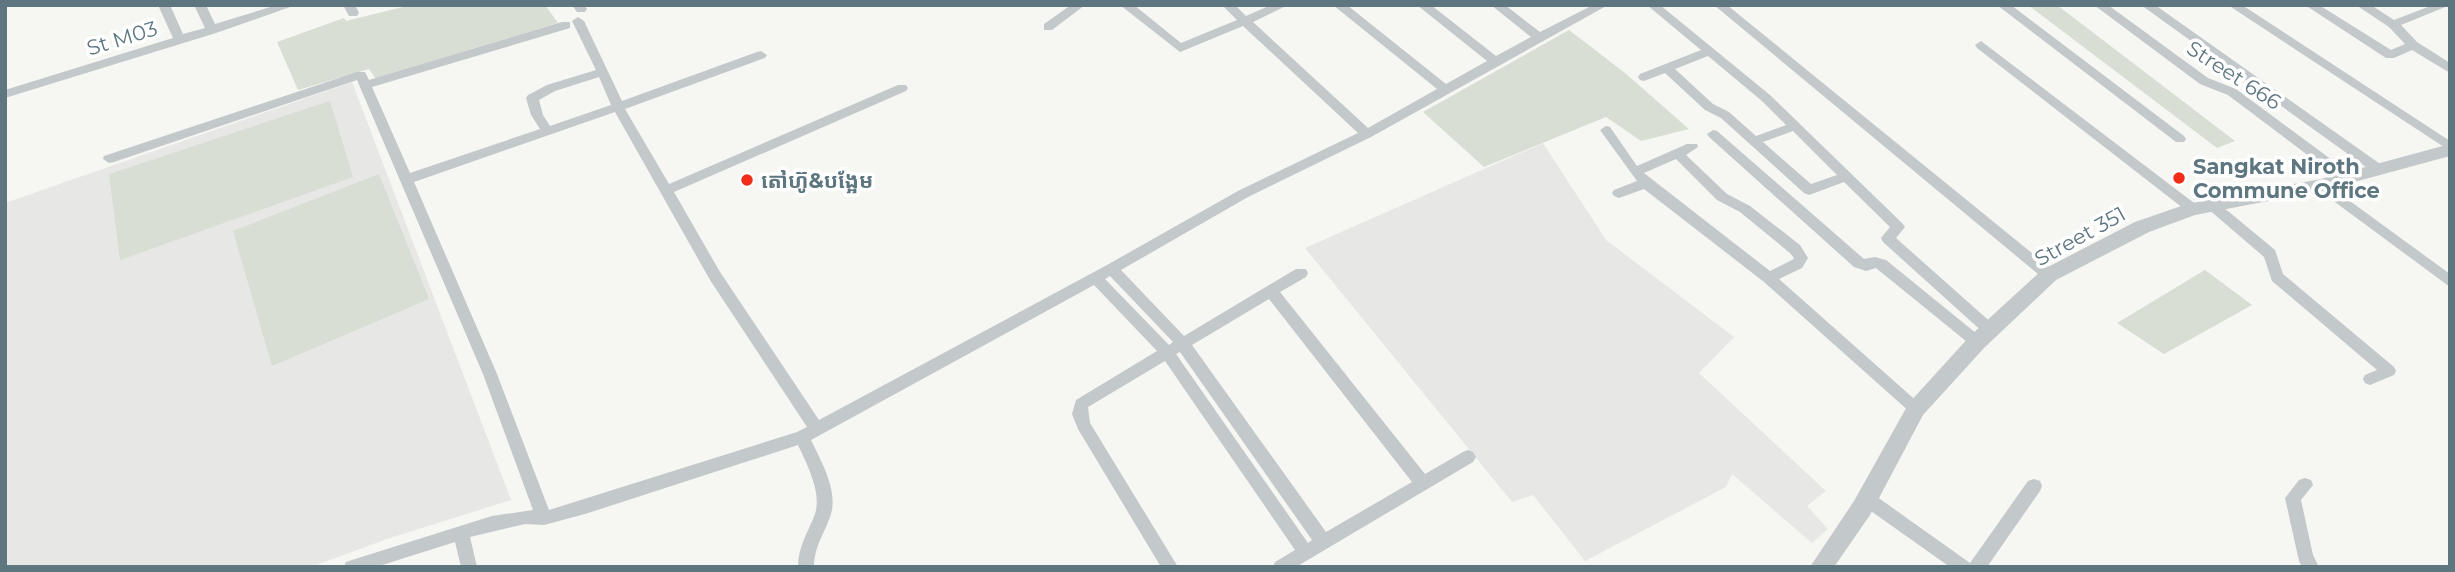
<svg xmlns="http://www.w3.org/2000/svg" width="2455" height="572" viewBox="0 0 2455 572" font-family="Montserrat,'Noto Sans Khmer',sans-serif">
	<rect width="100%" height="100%" fill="#f6f6f2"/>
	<g fill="#e7e7e5">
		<path d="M352,82L511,500L387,539L311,567H5V203Z"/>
		<path d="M1543,143L1606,240L1734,337L1699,373L1826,491L1807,506L1828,529L1812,543L1732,474L1726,487L1585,561L1533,495L1512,502L1305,248Z"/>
	</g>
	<g fill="#d8ded3">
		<path d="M411,5H545L558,23L376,79L369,69L298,90L277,42L344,18L346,21Z"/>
		<path d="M2028,5H2057L2235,141L2217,148Z"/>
		<path d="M1569,30L1625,73L1689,129L1641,141L1606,117L1484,167L1423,112Z"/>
		<path d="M330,101L353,177L120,260L109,174Z"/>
		<path d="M379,174L429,299L272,366L233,231Z"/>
		<path d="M2205,270L2252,305L2164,354L2117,323Z"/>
	</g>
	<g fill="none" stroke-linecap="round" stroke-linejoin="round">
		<g fill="#c3c8cb" fill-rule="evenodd">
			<path d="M158,5H170L183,34L205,28L194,5H206L215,24L277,5H296L216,33L5,98V90L173,38Z"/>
			<path d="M343,5H355L359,13L357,16H349Z"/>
			<path d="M572,5H584L587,9L585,12H577Z"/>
			<path d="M1071,5H1085L1052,30H1044V24Z"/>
			<path d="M1120,5H1134L1181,43L1237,20L1222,5H1235L1246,16L1271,5H1288L1253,22L1368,128L1437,89L1333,5H1347L1446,84L1487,61L1417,5H1431L1496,56L1531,37L1491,5H1505L1540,32L1593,5H1608L1371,137L1248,197L1121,270L1184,336L1296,269H1306L1308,273L1306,277L1280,292L1425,474L1463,452L1468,450L1473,452L1476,457L1473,462L1296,567H1273L1275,562L1295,550L1165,361L1088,407L1090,423L1178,567H1161L1078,429L1072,414L1076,400L1157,351L1094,285L811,440C821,461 838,490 831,514C825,533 814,546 814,567H798C798,546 808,533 815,514C822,492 807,465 798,445L585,514L544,525L525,524L470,537L477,567H461L455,542L376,567H344L346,562L352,560L492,516L533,510L483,374L357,80L114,162L109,163L103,159L104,156L357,72H365L369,80L562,22H570V28L372,87L410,173L540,129L531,115L526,98L528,95L547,85L596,70L572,21L578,17L584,21L622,101L757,52L761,51L767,55L765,58L625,109L669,184L898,85H906L908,88L906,91L674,192L720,272L819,420L1107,265L1238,191L1358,133L1243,26L1180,52ZM599,77L611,105L550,126L543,115L539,100L555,91ZM615,112L710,280L807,427L797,432L549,510L497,374L414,182ZM1110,276L1173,342L1169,345L1105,279ZM1269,299L1412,482L1326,532L1192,345ZM1180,352L1312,540L1308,543L1176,354Z"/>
			<path d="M1647,5H1660L1770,95L1903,224L1905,227L1896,238L1995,326L1997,330L1995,334H1985L1883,242L1881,238L1890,227L1844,182L1809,195L1804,193L1721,118L1705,110L1665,73L1644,81L1640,80L1638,77L1640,74L1701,50ZM1708,56L1762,101L1786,125L1756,136L1729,112L1713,104L1675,69ZM1793,131L1837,175L1811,184L1763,142Z"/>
			<path d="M1714,5H1727L2054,271L2056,275L2054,279H2044Z"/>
			<path d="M1997,5H2011L2184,136L2186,139L2184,142H2176Z"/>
			<path d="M2094,5H2108L2208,78L2236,89L2351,174L2353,177L2351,180H2341L2228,95L2200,84Z"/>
			<path d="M2141,5H2155L2383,166L2384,169L2383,172H2373Z"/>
			<path d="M2228,5H2242L2450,141V151Z"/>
			<path d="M2305,5H2319L2391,50L2405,44L2389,27L2356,5H2371L2394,20L2433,5H2450L2401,25L2417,42L2450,63V73L2412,50L2394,58H2386Z"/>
			<path d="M1981,41L2198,206L2200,209L2198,212H2188L1977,48L1975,45Z"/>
			<path d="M1606,126L1610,127L1637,166L1687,144H1697L1698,147L1686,155L1727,194L1750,206L1800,245L1808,258L1802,268L1779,279L1921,405L1924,409L1921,413L1916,415L1911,413L1764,282L1644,189L1619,198L1614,196L1612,193L1614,190L1637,181L1600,130ZM1676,159L1717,200L1740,212L1790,253L1794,258L1792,260L1770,271L1644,173Z"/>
			<path d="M1713,130L1717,131L1864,259L1875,257L1886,260L1982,338L1984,342L1982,346H1972L1876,268L1866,271L1854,267L1709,137L1707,134Z"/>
			<path d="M2321,180L2450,274V287L2316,188L2314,185L2316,182Z"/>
			<path d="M2212,200L2217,202L2275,250L2283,274L2394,367L2396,371L2394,375L2370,385L2365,383L2363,379L2365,375L2377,370L2272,281L2264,257L2207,208L2205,205Z"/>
			<path d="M2305,478L2311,480L2313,485L2301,500L2313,555L2319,567H2302L2299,561L2285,498L2299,480Z"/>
			<path d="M2034,479L2040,481L2042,486L2040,491L1987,567H1950L1861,504L1859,499L1861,494L1867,492L1873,494L1970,563L2028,481Z"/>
		</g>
		<path fill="#c3c8cb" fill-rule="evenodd" d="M2450,144V156L2321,191L2195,215L2149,232L2056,280L1984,348L1923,415L1870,515L1834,567H1810L1854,501L1909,403L1970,336L2042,270L2135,222L2187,204L2321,179Z"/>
	</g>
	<g fill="#f22c16" stroke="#fff" stroke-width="2.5">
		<circle cx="2179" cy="178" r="7"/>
		<circle cx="747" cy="180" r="7"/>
	</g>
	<g text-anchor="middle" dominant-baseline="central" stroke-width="7" stroke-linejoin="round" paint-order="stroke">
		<g font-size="21" fill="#5e7680" stroke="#fff">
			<text transform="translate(122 38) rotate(-17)">St M03</text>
			<text transform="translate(2234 75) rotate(33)">Street 666</text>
			<text transform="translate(2080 236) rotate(-29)">Street 351</text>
		</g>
		<g font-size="21" font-weight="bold" fill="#5e7680" stroke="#fff" text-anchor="start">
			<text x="2193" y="166">Sangkat Niroth<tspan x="2193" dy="24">Commune Office</tspan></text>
			<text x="761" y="180">តៅហ៊ូ&amp;បង្អែម</text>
		</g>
	</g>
	<rect width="2455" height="572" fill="none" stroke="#5e7680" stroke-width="14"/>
</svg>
